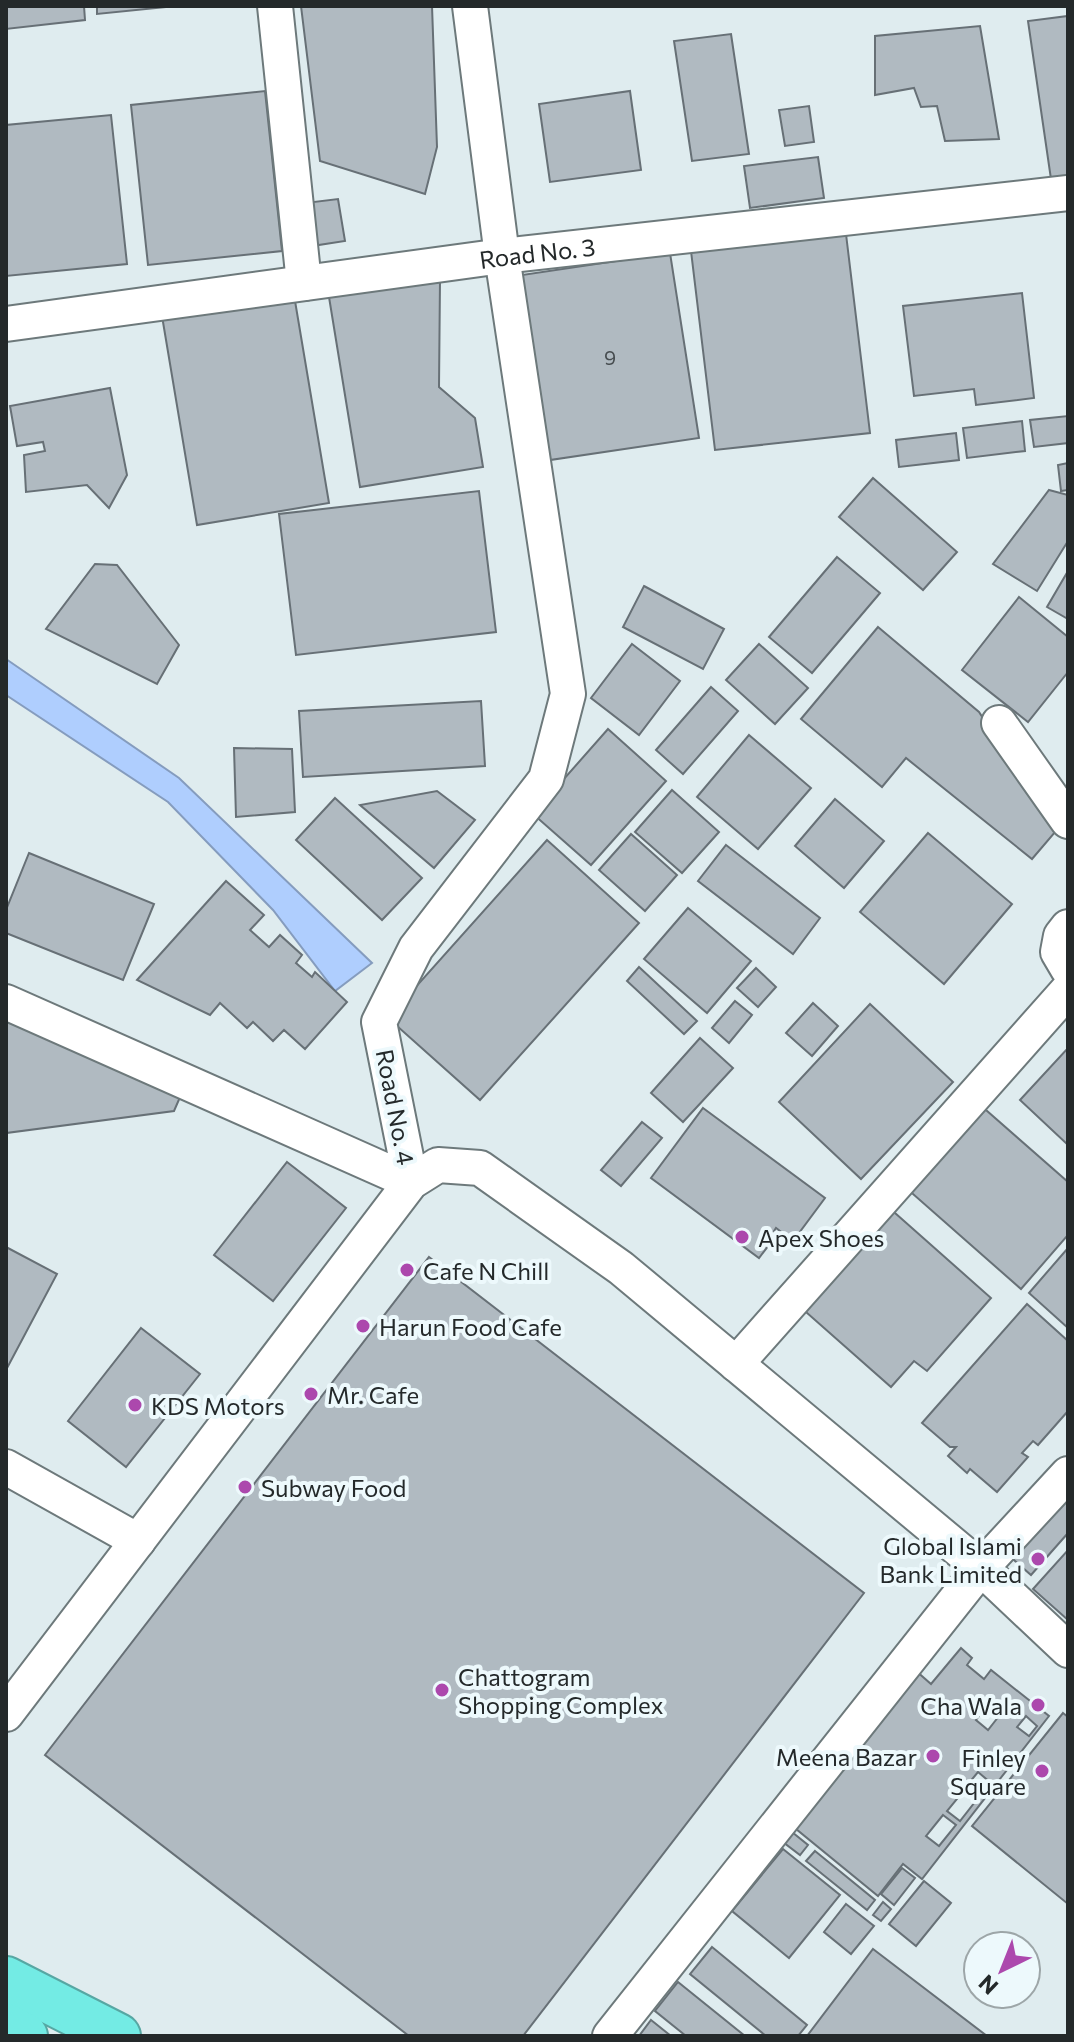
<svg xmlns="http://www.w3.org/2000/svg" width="1074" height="2042" viewBox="0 0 1074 2042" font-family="Commissioner,sans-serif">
	<rect width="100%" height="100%" fill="#dfecef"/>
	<path fill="#afcefe" stroke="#859cbe" stroke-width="2" d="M6,659L179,778L372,963L335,991L273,910L168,802L6,695Z"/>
	<g fill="#b0bac1" stroke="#677076" stroke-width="2" fill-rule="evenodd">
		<path d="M6,6H84L85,20L6,29Z"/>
		<path d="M97,6H176L97,14Z"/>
		<path d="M301,6H432L437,147L425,194L320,161Z"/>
		<path d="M1068,16V183L1052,186L1028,21Z"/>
		<path d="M980,26L999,139L945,141L937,106L921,107L914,88L875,95V36Z"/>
		<path d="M731,34L749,154L692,161L674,41Z"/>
		<path d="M265,91L282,251L148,265L131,105Z"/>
		<path d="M630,91L641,170L550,182L539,104Z"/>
		<path d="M809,106L814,142L785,146L779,110Z"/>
		<path d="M111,115L127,264L6,276V125Z"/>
		<path d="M818,157L824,198L750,208L744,166Z"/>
		<path d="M338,199L345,241L312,246L305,203Z"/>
		<path d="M846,234L870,433L715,450L691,251Z"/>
		<path d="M670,253L699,438L550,460L522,275Z"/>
		<path d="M440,280L439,387L475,418L483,467L360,487L329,297Z"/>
		<path d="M1022,293L1034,398L976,405L974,389L914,396L903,306Z"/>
		<path d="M294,295L329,503L197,525L162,316Z"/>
		<path d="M110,388L127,475L109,508L87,485L26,492L24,455L45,451L43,442L17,446L10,406Z"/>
		<path d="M1068,416V443L1034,447L1030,420Z"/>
		<path d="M1022,421L1025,451L967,458L963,428Z"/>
		<path d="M956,433L959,460L899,467L896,440Z"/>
		<path d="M1068,463V490L1061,491L1058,465Z"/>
		<path d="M873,478L957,552L923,590L839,517Z"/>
		<path d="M1049,490L1068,495V541L1037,591L993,564Z"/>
		<path d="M479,491L496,632L296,655L279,514Z"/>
		<path d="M837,557L880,593L812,673L769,637Z"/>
		<path d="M95,564L117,565L179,645L157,684L46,629Z"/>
		<path d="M1068,571V619L1047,607Z"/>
		<path d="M644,586L724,629L703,669L623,627Z"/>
		<path d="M1019,597L1068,637V672L1028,722L962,670Z"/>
		<path d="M878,627L979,712L1056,831L1032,859L906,758L882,787L801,719Z"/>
		<path d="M632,644L680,681L639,735L591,698Z"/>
		<path d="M759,644L808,688L775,724L726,680Z"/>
		<path d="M711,687L738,711L683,774L656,750Z"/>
		<path d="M481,701L485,766L303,777L299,711Z"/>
		<path d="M608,729L666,781L591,865L533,814Z"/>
		<path d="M749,735L811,788L758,849L697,797Z"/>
		<path d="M234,748L292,749L295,812L236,817Z"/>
		<path d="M672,790L719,832L682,873L635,832Z"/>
		<path d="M437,791L475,820L434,868L360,805Z"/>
		<path d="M335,798L422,878L382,920L296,840Z"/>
		<path d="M835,799L884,841L844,888L795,846Z"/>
		<path d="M928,833L1012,904L944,984L860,912Z"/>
		<path d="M631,834L677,875L645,911L599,870Z"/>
		<path d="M547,840L639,923L480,1100L388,1018Z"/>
		<path d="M726,845L820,918L793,954L698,881Z"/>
		<path d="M29,853L154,904L123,980L6,933V910Z"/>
		<path d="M226,881L264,915L250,930L269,947L280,935L302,955L296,963L312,977L315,972L347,1002L305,1049L284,1030L273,1041L253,1022L247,1028L220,1003L210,1015L137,980Z"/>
		<path d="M688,908L751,961L707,1013L644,959Z"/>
		<path d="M639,967L697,1021L684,1034L627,981Z"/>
		<path d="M756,968L776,987L758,1007L737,988Z"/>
		<path d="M735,1001L752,1015L729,1043L712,1028Z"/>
		<path d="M813,1003L838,1026L812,1056L786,1033Z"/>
		<path d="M870,1004L953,1082L861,1179L779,1102Z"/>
		<path d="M6,1013L184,1088L174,1111L6,1133Z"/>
		<path d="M700,1038L733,1068L683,1122L651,1093Z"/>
		<path d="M1068,1048V1145L1020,1100Z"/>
		<path d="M978,1103L1068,1182V1235L1021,1289L905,1187Z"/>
		<path d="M703,1108L825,1198L793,1241L776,1228L772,1234L775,1237L759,1258L651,1178Z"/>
		<path d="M642,1122L662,1138L621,1186L601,1170Z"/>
		<path d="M287,1162L346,1208L273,1301L214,1255Z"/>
		<path d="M886,1205L991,1298L927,1371L914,1361L891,1387L798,1305Z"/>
		<path d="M6,1247L57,1274L6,1370Z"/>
		<path d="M1068,1248V1328L1029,1293Z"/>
		<path d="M429,1257L864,1593L523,2036H409L45,1755Z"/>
		<path d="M1027,1304L1068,1341V1411L1038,1445L1033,1441L1022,1453L1028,1457L997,1492L970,1469L967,1473L948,1456L956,1447H950L922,1423Z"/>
		<path d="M141,1328L200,1374L126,1467L68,1421Z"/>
		<path d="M1068,1484V1533L1031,1575L1006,1553Z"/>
		<path d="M1068,1550V1620L1033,1589Z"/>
		<path d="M961,1648L972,1658L967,1665L984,1679L991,1670L1049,1716L922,1879L903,1864L878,1896L790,1824L915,1670L931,1684ZM987,1706L999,1716L988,1730L976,1720ZM1026,1716L1037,1726L1029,1736L1017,1727ZM978,1772L991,1783L982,1793L969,1783ZM965,1789L978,1798L960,1821L947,1811ZM943,1815L956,1825L939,1846L926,1836Z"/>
		<path d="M1063,1713L1068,1717V1904L972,1826Z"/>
		<path d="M787,1828L808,1845L800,1855L779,1839Z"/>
		<path d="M783,1849L840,1895L789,1958L732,1911Z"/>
		<path d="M815,1851L875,1900L867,1910L806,1861Z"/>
		<path d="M902,1868L915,1878L894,1905L881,1894Z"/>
		<path d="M924,1881L951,1903L916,1946L889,1924Z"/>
		<path d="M883,1902L891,1909L881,1921L873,1915Z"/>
		<path d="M846,1904L874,1926L851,1954L824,1932Z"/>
		<path d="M712,1947L807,2025L798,2036H766L690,1974Z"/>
		<path d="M873,1949L987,2036H807Z"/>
		<path d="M678,1982L745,2036H686L655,2011Z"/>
		<path d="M651,2020L671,2036H639Z"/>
	</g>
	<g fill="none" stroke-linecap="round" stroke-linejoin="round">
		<defs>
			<g id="street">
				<path d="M275,6L304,283"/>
				<path id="s1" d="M6,324L502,256L1068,193"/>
				<path d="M999,723L1068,821"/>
				<path d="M1068,927L1061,936L1058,952L1068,969"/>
				<path d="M6,1002L411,1182L379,1022L416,948L546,779L568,694L502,256L470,6"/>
				<path d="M736,1364L1068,990"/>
				<path d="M6,1467L138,1541"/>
				<path d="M6,1714L411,1182L438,1165L480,1168L621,1268L981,1568L1068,1650"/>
				<path d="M610,2036L981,1568L1068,1474"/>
			</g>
			<g id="highway">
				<path d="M6,1979L118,2036"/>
				<path d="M6,2026L25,2036"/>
			</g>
		</defs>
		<use href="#street" stroke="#6d797b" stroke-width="38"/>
		<use href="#highway" stroke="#57a7a3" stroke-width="48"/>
		<use href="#street" stroke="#fff" stroke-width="34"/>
		<use href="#highway" stroke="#73ebe4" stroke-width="44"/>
	</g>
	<g fill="#ac48ad" stroke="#edf9fc" stroke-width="3">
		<circle cx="742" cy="1237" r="8"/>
		<circle cx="407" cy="1270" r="8"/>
		<circle cx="363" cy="1326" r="8"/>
		<circle cx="311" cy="1394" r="8"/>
		<circle cx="135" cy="1405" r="8"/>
		<circle cx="245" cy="1487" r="8"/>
		<circle cx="1038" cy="1559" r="8"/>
		<circle cx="442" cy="1690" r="8"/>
		<circle cx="1038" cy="1705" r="8"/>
		<circle cx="933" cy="1756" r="8"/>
		<circle cx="1042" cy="1771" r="8"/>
	</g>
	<g text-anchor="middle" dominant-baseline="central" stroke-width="8" stroke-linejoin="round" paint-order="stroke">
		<g font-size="20" fill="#474d50">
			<text x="610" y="357">9</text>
		</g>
		<g font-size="24" fill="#24292a" stroke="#edf9fc">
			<text stroke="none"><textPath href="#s1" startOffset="536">Road No. 3</textPath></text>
			<text transform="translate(396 1107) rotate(79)">Road No. 4</text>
		</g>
		<g font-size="24" fill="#24292a" stroke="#edf9fc" text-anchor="start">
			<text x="758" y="1237">Apex Shoes</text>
			<text x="423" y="1270">Cafe N Chill</text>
			<text x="379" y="1326">Harun Food Cafe</text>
			<text x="327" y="1394">Mr. Cafe</text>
			<text x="151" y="1405">KDS Motors</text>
			<text x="261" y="1487">Subway Food</text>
			<text x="1022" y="1545" text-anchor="end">Global Islami<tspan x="1022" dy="28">Bank Limited</tspan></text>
			<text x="458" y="1676">Chattogram<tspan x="458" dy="28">Shopping Complex</tspan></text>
			<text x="1022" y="1705" text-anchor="end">Cha Wala</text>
			<text x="917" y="1756" text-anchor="end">Meena Bazar</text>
			<text x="1026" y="1757" text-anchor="end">Finley<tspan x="1026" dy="28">Square</tspan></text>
		</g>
	</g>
	<rect width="1074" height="2042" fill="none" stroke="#24292a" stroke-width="16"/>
	<g transform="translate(1002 1970) rotate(223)"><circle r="38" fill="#edf9fc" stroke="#9da6a8" stroke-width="2"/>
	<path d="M0-6L14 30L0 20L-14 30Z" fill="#ac48ad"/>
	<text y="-12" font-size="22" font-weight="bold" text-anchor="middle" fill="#24292a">N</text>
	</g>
</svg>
